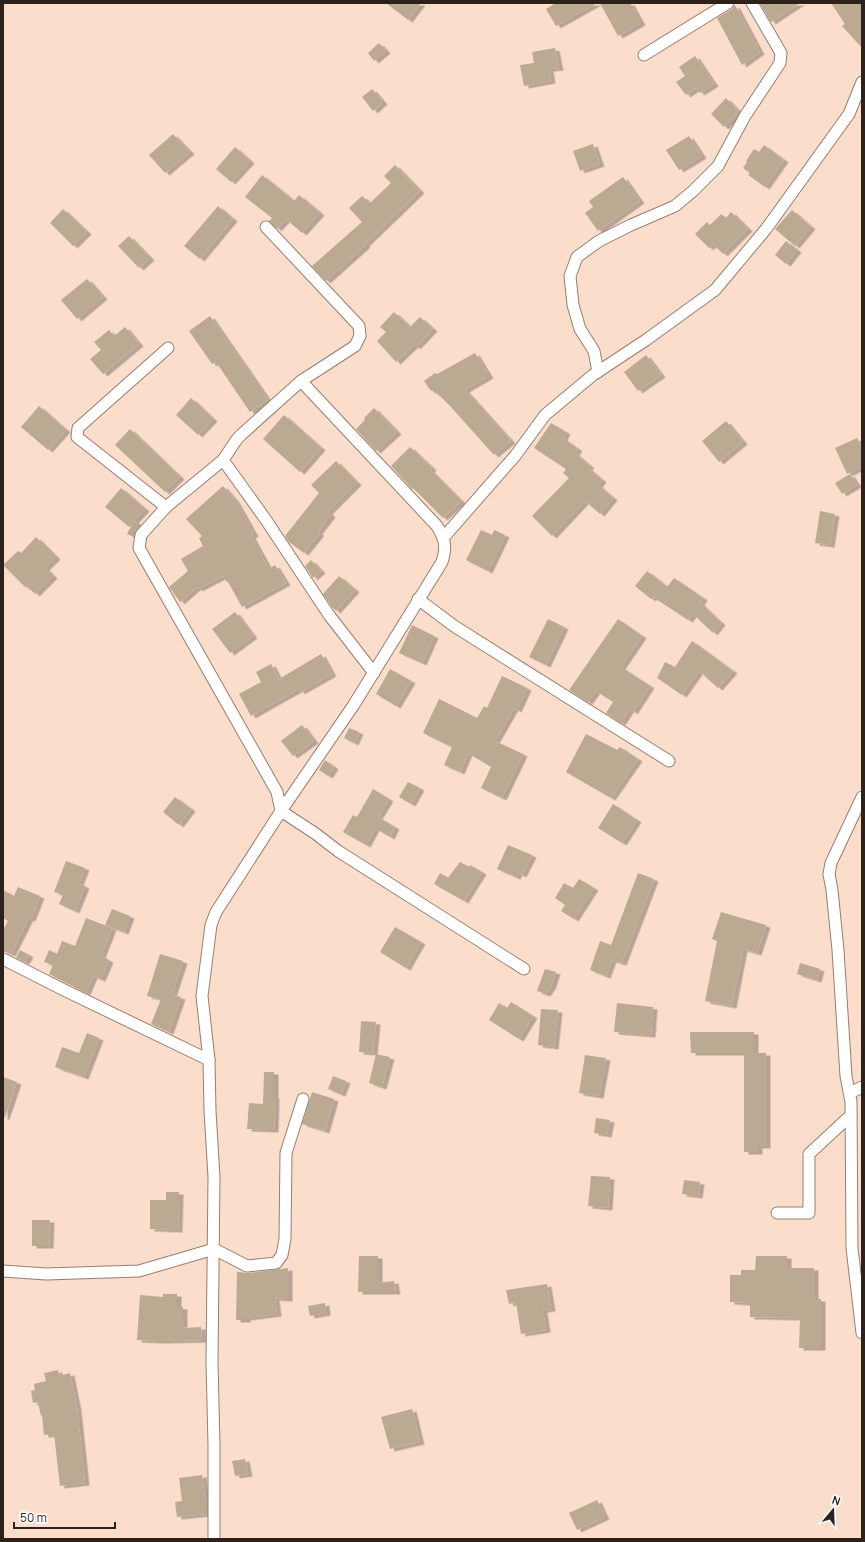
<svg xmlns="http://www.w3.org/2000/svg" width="865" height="1542" viewBox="0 0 865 1542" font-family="Manrope,sans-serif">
	<defs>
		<filter id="shadow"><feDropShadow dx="4.5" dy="2.5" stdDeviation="0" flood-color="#0004"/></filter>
	</defs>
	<rect width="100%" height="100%" fill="#fbddcc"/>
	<g fill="#bbaa91" filter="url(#shadow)">
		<path d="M386,3H421L408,20Z"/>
		<path d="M556,3H597L556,26L546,9Z"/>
		<path d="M600,3H630L641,23L618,36Z"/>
		<path d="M760,3H800L771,22Z"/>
		<path d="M831,3H862V48L842,26L845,24Z"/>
		<path d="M735,5L760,52L742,65L717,18L732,9Z"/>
		<path d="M379,43L386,51L374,61L368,53Z"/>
		<path d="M555,48L559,68L549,69L551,81L524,86L520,65L534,63L532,52Z"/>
		<path d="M695,56L714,84L700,93L696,88L686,95L676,82L685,76L679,67Z"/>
		<path d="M372,89L383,102L373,111L362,97Z"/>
		<path d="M726,98L739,112L724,127L711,114Z"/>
		<path d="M173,134L190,152L165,173L149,155Z"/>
		<path d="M689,136L702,156L679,170L666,150Z"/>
		<path d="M593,144L600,164L580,171L573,151Z"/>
		<path d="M764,145L784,160L765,187L748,175L750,173L743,168L747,162L746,161L754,149L759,152Z"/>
		<path d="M235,147L250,161L231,182L216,169Z"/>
		<path d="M395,165L420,191L365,244L366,245L326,281L312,266L362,222L349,208L362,196L370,203L391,183L384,176Z"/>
		<path d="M262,175L294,201L299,195L320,213L302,233L286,219L277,229L269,221L272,218L245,197Z"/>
		<path d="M623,177L640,201L598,231L585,213L593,207L589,201Z"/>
		<path d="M218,206L233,219L200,259L184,246Z"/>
		<path d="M63,209L87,232L73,246L50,223Z"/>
		<path d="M792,210L811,227L795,246L775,229Z"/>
		<path d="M731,212L748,229L723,254L713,244L709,248L695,234L707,222L710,225L721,214L726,218Z"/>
		<path d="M129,236L150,258L139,268L118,246Z"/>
		<path d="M786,241L797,250L786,264L775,255Z"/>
		<path d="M87,279L103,297L77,319L61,300Z"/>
		<path d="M394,312L410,327L420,317L433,329L416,347L414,345L396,362L377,341L386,332L380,327Z"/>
		<path d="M210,316L268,400L250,412L216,362L212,364L189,331Z"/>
		<path d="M125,327L139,344L103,374L90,359L101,350L94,342L109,330L114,336Z"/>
		<path d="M475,353L489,376L465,390L511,441L494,455L450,406L437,393L436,394L432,390L431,391L424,381L435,373L437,374Z"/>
		<path d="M646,355L661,375L638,391L624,372Z"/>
		<path d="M191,398L213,419L198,435L176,415Z"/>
		<path d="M39,406L66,430L48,450L21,427Z"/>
		<path d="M374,408L397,432L376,451L356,429L365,420L364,418Z"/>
		<path d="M284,415L321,448L300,472L263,439Z"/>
		<path d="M726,421L743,442L719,462L702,441Z"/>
		<path d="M551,423L566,432L563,438L578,449L575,453L590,466L588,468L602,480L598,485L613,498L600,514L585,501L552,536L532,516L569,478L563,473L566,469L534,448Z"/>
		<path d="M130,429L180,477L165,492L115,445Z"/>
		<path d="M857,438L862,448V467L847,474L835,448Z"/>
		<path d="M410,447L432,468L430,470L461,501L443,518L413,488L412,489L391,466Z"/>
		<path d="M336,461L357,483L328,512L331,515L318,532L320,533L304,553L289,542L285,536L319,493L311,485Z"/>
		<path d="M850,474L857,485L842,494L835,483Z"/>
		<path d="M223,486L235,500L254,534L251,536L269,569L275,565L286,583L242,607L228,582H227L223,576L198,589L197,587L180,602L169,587L188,571L181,559L203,546L199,538L202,536L186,519Z"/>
		<path d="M121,488L145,509L134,521L141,525L136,531L134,537L127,534L133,523L129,527L105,507Z"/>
		<path d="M820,511L835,514L830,545L815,543Z"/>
		<path d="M481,530L492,535L494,530L505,535L488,571L466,560Z"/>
		<path d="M36,537L56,557L45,568L53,576L35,594L27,586L26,588L3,565L18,551L21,553Z"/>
		<path d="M311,560L321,571L313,578L305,566Z"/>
		<path d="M647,571L667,587L674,578L703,598L700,603L721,623L713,633L693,614L688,620L653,597L651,599L635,586Z"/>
		<path d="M339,576L355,590L336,611L332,607L323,594Z"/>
		<path d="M235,612L253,636L230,653L212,629Z"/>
		<path d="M548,619L564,627L546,665L529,657Z"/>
		<path d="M618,619L642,636L621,667L650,686L633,712L630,709L621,723L606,713L613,702L596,691L588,702L569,690Z"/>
		<path d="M412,625L434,636L422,663L399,653Z"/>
		<path d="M692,641L733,671L718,688L699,671L682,695L657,678L665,662L675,667Z"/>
		<path d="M321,654L332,674L300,692L299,689L251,716L239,694L261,682L256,672L271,664L279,679Z"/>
		<path d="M390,669L411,681L396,706L376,694Z"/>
		<path d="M502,676L527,688L517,710L514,708L495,741L523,754L502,798L481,788L491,767L468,753L460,772L444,765L452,747L423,733L439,699L477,718L484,706L487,708Z"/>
		<path d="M302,725L314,741L293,756L281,741Z"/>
		<path d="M349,728L359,732L354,743L344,738Z"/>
		<path d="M586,734L617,750L620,747L638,759L611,798L566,772Z"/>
		<path d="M325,760L334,767L328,776L319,770Z"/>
		<path d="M408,782L420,788L411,804L399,797Z"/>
		<path d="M373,789L389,799L378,817L395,827L390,837L375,828L366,845L343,832L353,815L357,817Z"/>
		<path d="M175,797L191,809L179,825L163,812Z"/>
		<path d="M613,804L637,820L622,843L598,828Z"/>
		<path d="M508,845L532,855L522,875L518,873L516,877L497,869Z"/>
		<path d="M66,861L85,868L79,883L85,886L75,911L59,904L63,895L54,892Z"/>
		<path d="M460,862L469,867L470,865L482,872L464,901L434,884L440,873L448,878Z"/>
		<path d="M638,873L654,879L622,963L612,960L606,976L590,970L600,941L611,945Z"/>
		<path d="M579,879L594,888L574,919L561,911L565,905L555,898L564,883L573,888Z"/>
		<path d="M18,887L40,896L31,919L29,918L11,954L3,951V930L8,921L3,918V890L14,896Z"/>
		<path d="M112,909L130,916L124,932L105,925Z"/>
		<path d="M721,912L766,925L757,953L743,949L732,1006L705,1001L717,941L712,939Z"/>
		<path d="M86,918L112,928L101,956L109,960L101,979L93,976L86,993L49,974L53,965L44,962L49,950L57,954L62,941L75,946Z"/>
		<path d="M395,927L421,942L406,968L380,952Z"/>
		<path d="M20,950L29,955L25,962L16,958Z"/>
		<path d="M160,954L183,961L172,995L181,997L169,1032L151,1024L161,999L147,996Z"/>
		<path d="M800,963L820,969L817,980L797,974Z"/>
		<path d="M545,969L556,972L551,987L546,994L537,991Z"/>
		<path d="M511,1002L533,1016L519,1039L489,1020L499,1003L507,1008Z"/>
		<path d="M617,1003L653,1007L651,1035L614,1032Z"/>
		<path d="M541,1009L558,1010L554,1047L538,1045Z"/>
		<path d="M361,1021L376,1022L373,1053L359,1052Z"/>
		<path d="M690,1032H754V1053H766V1146H758V1152H744V1053H691Z"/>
		<path d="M87,1033L99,1038L84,1077L55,1067L62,1047L79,1053Z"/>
		<path d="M376,1054L390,1057L382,1087L369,1083Z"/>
		<path d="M585,1055L606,1058L599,1096L579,1093Z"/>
		<path d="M264,1072H274V1096H275L274,1130L247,1129L249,1103L263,1104Z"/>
		<path d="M333,1076L346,1081L341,1094L328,1089Z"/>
		<path d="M3,1077L17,1082L5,1117H3Z"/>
		<path d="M312,1092L334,1099L325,1131L302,1124Z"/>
		<path d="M596,1118L610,1120L607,1135L594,1133Z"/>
		<path d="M591,1176L610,1177L608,1208L588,1206Z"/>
		<path d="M684,1180L700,1182L698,1196L682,1194Z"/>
		<path d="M166,1192H179L178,1230L150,1229V1200H166Z"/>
		<path d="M32,1220H50L49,1246H32Z"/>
		<path d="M359,1256H378V1283L394,1281L396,1292H358Z"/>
		<path d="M756,1256H787V1268H814V1299H821V1348H799L800,1318L750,1317V1303L730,1302V1275H741V1270H755Z"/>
		<path d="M288,1268V1299L275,1298L277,1314L246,1318V1320H236L237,1272L248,1273Z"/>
		<path d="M547,1284L551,1309L543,1310L546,1330L521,1334L516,1302L509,1304L506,1290Z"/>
		<path d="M163,1294H177V1307H183V1328L201,1327L202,1340L161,1341L137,1340L140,1295L163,1297Z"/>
		<path d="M325,1303L326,1313L310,1316L308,1306Z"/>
		<path d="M58,1370L59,1376L70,1373L77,1408L85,1483L60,1486L54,1434L44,1435L42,1415L41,1416L38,1402L33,1403L31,1391L35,1390L34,1384L46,1381L44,1373Z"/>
		<path d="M412,1409L420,1442L390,1449L381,1417Z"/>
		<path d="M245,1459L248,1474L235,1476L232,1461Z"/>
		<path d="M202,1475L205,1499H207V1514L177,1517L175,1502L182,1501L179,1478Z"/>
		<path d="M597,1500L605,1517L577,1530L569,1513Z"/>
	</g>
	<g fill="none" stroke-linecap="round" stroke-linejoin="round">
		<defs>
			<g id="street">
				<path d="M644,55L728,3"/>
				<path d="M266,227L359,326L360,336L355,346L301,381L242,434L237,439L223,460L266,520L329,615L374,673"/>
				<path d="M598,372L594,351L580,329L573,305L570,276L577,257L599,241L631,225L675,206L693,191L718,166L745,116L780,63L781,53L752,3"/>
				<path d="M223,460L166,507L141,535L139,548L277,792L281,811L316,834L338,851L524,969"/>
				<path d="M166,507L77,437L78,428L168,348"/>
				<path d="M444,537L515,456L545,415L593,375L646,340L715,290L766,229L849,114L862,82"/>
				<path d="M418,599L454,626L669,761"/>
				<path d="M862,797L831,863L829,874L832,890L838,950L846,1076L851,1102L852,1248L862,1333"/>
				<path d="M3,959L64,990L209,1060"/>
				<path d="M850,1093L862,1087"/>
				<path d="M777,1213H809V1154L851,1115"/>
				<path d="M3,1271L46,1274L139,1271L214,1249L247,1266L276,1263L282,1255L285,1239L286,1153L303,1099"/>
				<path d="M214,1539V1445L212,1362L214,1177L210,1111L209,1060L202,996L211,925L216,912L281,811L353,706L442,562C447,547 445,539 437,526L301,381"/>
			</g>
		</defs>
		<use href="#street" stroke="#987e6e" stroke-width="13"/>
		<use href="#street" stroke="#fff" stroke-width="11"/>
	</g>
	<rect width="865" height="1542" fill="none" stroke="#2c221b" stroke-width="8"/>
	<g transform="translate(833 1510) rotate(19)" stroke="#ffffff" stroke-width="3" paint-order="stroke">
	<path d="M0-3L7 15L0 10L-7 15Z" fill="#2c221b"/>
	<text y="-6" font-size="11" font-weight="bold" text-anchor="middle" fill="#2c221b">N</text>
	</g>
	<path d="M14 1522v6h101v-6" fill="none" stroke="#2c221b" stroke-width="2"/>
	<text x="20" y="1522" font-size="12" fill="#2c221b" stroke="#ffffff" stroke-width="3" paint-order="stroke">50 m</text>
</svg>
